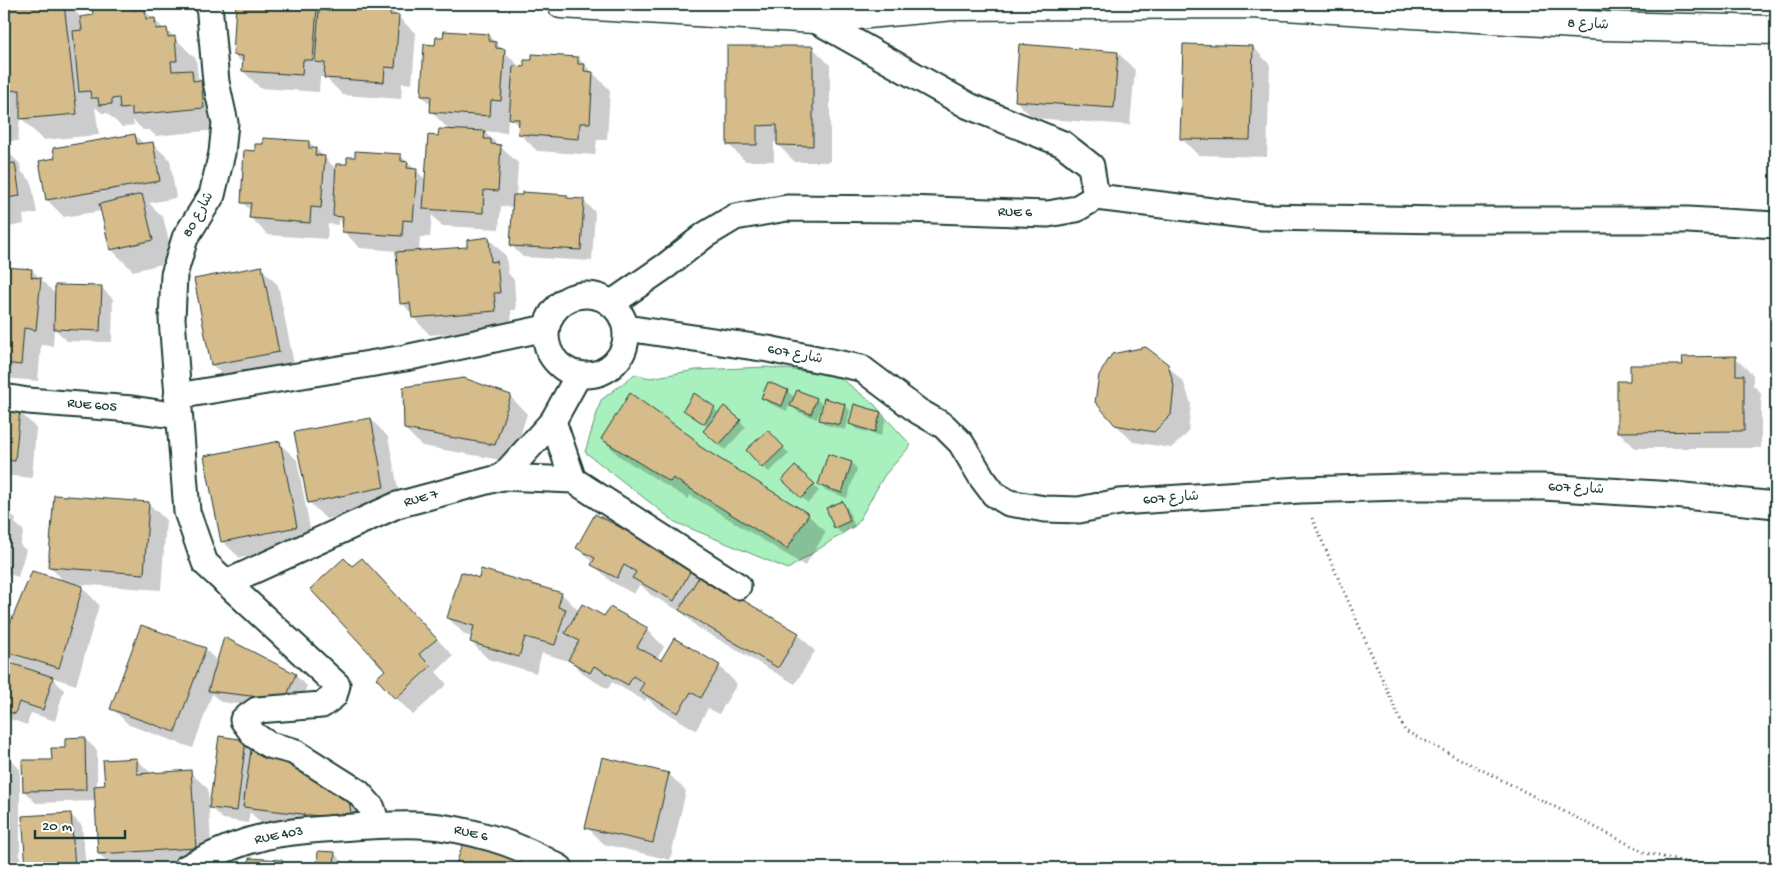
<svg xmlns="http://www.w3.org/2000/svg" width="1780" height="872" viewBox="0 0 1780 872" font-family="'Gochi Hand','Playpen Sans Arabic',sans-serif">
	<rect width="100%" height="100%" fill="#fff"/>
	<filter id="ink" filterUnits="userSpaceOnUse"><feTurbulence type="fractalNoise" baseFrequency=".02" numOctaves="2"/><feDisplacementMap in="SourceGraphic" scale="10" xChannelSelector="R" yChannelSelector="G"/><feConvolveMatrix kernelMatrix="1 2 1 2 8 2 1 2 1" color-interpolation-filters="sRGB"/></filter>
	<g filter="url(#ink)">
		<path fill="#a8f0bd" stroke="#649678" d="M767,367L837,375L875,405L884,416L911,445L884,476L857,524L788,569L675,522L585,452L601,400L635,374L650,378L696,370Z"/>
		<g fill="#0003">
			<path d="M11,4H68L82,18L94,16L93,7L131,4L138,11H145L164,29H166L196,59L198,77L213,93L225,129L156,136L149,130H143L133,120L134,125L122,127L107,113H102L95,107L99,135L43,140L20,117L18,141H4V17L10,23Z"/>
			<path d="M248,4H310L320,13L331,12L339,4H385L416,34L412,84L402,83L401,99L343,95L325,77H320L319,92L260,88L243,71L244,64L234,55Z"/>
			<path d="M489,36L521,68L578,58L610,90L607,140H597L595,155L537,151L520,134V128L511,117H508L507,133L483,131L518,163L516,196H567L570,200H583L595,212L592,261L523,257L511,245L513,207L501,206L499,229L442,226L432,215L430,237H420L419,251L469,248L489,239L506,256L508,273L514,280L516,310H511L512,328L430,335L413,317L412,314L402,303L398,251L360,248L343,231V225L338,219V225L328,224L327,239L268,235L251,218V211L242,202L256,153L309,142L337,170L348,166L401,156L426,180L439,137L450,131L431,111V105L422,96L436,46Z"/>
			<path d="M1253,47L1270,65L1267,157L1198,155L1181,138Z"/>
			<path d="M813,48L830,65V162H795L778,145V142H774V161H745L728,144Z"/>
			<path d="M1118,53L1135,70L1130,125L1033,118L1016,101Z"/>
			<path d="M135,135L144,144L152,143L170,160L176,198L149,203L163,217L174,261L133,271L111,249L101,211L64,217L47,200L57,159Z"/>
			<path d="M4,148L20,164L21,171L31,181L37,213L23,215L24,224L4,228Z"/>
			<path d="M4,268L32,270L56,295L101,287L113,299L112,342L67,341L54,328L53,346L41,345L38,381L4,378Z"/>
			<path d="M261,268L278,285L295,369L230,382L212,365L196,280Z"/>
			<path d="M1736,358L1753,375V385L1761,393V448H1635L1618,431L1631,382L1684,366Z"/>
			<path d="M1167,365L1184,383L1191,404L1188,433L1171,448L1133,442L1116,425Z"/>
			<path d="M787,391L795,398L816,399L822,404L817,419L798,412L790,404L787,411L768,403L763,398Z"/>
			<path d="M510,396L527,414L512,462L422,446L405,429Z"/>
			<path d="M844,405L850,410L846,430L826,425L820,420Z"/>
			<path d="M714,408L719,413L724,408L746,427L725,450L710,436L708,427L685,410Z"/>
			<path d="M4,409L19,411L36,428L32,478L4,475Z"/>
			<path d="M880,413L886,419L881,436L856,429L850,423Z"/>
			<path d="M371,419L388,437L401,504L326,519L309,502Z"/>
			<path d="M774,437L789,454L769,472L763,467Z"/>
			<path d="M602,439H692L703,450L808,515L826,532L805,566L690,495L688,499L619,456Z"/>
			<path d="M279,443L297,460L313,544L240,558L222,541Z"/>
			<path d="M852,463L857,469L847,498L825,490L819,485Z"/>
			<path d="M795,468L819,491L808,503L783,480Z"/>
			<path d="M148,503L166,520L161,590L76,584L82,587L99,605L76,685L51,677L64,690L55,721L31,713L27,725L4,717V663L19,668L4,652V642L33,572L65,582L50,567Z"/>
			<path d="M842,503L848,509L855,527L841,533L835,527Z"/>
			<path d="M4,506L16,519L15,523L24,531L20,545L26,550L18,577L9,574L4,590Z"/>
			<path d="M578,547L692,567L704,579L798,634L815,651L795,684L697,627L683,613L651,595L640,584L634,594L610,581Z"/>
			<path d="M352,568L379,576L453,656L436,672L447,684L413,715L396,698Z"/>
			<path d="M480,579L562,594L579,611L647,629L664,647L657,659L662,662L674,640L719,666L737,684L719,714L708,708L696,730L658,708L647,698L645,701L612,682L608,689L587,677L572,662L542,653L536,673L488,659L471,642L472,637L465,635L448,618Z"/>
			<path d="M205,649L218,662L295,675L307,686L297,711L221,702L212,694L193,748L129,725L112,708Z"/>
			<path d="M85,739L97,750V787H106L136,759L152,774L190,772L208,789L212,865L156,868H114L99,854L96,801L36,803L24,791L66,749Z"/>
			<path d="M245,741L347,793L365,810L369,836L262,824L250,812L248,823L223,819L211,808Z"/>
			<path d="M4,753L20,769V868H4Z"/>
			<path d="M669,774L686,791L670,860L604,844L587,827Z"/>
			<path d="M70,814L82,826L86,868H27L23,818Z"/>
			<path d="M465,842L535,868H458L456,866Z"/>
			<path d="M319,853H334L349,868H319Z"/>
			<path d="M250,860L282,861L289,868H249Z"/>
		</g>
		<g fill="#d6bb8b" stroke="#1f3d34">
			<path d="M10,4H64L77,114L20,119V90L4,91V27H9Z"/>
			<path d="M112,4H131L132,10L145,9L146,19L155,18L156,29L167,28L168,37L175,36L177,61H171L172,71L192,70L193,81L201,80L204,108L132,115V108L120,109L119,98L112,99V104L99,105L98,98H91L90,91L79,92L73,31L82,30L80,17L93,15L92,6Z"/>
			<path d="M236,4H308L307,8H317L313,60H303L302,75L242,71L243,56L233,55Z"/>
			<path d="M330,4H384L383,8H390V15H399L395,68L385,67L384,82L324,78L325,63L315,62L319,10L329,11Z"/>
			<path d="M444,31L489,34V41L496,42V48L505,49L501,101L491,100L490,116L430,112L431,96H421L424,44L435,45L436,37H443Z"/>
			<path d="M1019,44L1118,52L1114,108L1015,101Z"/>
			<path d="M1183,44L1253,46L1250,140L1180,139Z"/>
			<path d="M727,46H813V146L777,145V125L757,126V145H727Z"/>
			<path d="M532,54L578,57V64H585L584,71L593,72L590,123H580L579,139L518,134L519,119H509L513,66L524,67V60H532Z"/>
			<path d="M439,129L485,131L484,139H491V144L501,145L498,191L484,190L483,213L423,209L428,135L438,136Z"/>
			<path d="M135,134L137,144L153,142L160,181L46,200L39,161L55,158L53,148Z"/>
			<path d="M263,138L309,141V148H316L315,155L325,156L321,208L311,207L310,223L249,218L251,203H241L244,150L255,151V144H263Z"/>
			<path d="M4,148L7,164L15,163L20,196L6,198L8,207L4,208Z"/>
			<path d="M355,151L401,154V161L408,162L407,168L417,169L413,221L403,220L402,236L342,232L343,217L333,216L336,164H347V157H355Z"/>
			<path d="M522,192L567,195V198L584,199L581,250L510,246L513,195H522Z"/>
			<path d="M142,194L153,240L110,250L99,204Z"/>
			<path d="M489,237L491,262L497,261L500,293H494L496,311L412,318L410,303L400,304L396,252L467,247V240Z"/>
			<path d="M262,266L279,352L211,365L194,279Z"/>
			<path d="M4,267L32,269L31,277L41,278L36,330L24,328L21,365L4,363Z"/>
			<path d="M55,285L102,286L100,331L54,329Z"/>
			<path d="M1146,347L1168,364L1174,386L1171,415L1154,432L1115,425L1095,402L1099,375L1112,354Z"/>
			<path d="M1736,356V375H1744V431L1617,432V381H1630V365H1683L1682,357Z"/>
			<path d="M464,378L511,395L495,445L404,429L403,387Z"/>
			<path d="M768,382L788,390L782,406L761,398Z"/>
			<path d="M797,390L817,398L811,414L790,406Z"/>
			<path d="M630,393L693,438L699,446L809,514L787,549L673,478L670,482L601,439Z"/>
			<path d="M694,393L715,407L704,424L683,410Z"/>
			<path d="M824,398L845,404L840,425L819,420Z"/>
			<path d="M854,404L881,412L875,432L849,424Z"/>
			<path d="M724,406L741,420L719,445L703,431Z"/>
			<path d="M4,408L20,410L15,461L4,460Z"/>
			<path d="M371,418L384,487L308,503L294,432Z"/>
			<path d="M768,430L784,447L762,468L746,450Z"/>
			<path d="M280,441L297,527L221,542L204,456Z"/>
			<path d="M828,454L852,462L842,493L818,485Z"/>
			<path d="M795,466L815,484L801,498L782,480Z"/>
			<path d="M54,495L149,502L144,574L48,567Z"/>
			<path d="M843,501L850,521L834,528L826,508Z"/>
			<path d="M595,514L693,566L674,601L632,578L636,572L624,565L617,578L591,565L595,558L576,548Z"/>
			<path d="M344,558L352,566L362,558L437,639L419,654L431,666L395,699L376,678L385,670L310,589Z"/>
			<path d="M481,569L562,593L558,607L566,609L555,645L525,637L519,657L470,642L474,626L447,618L461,572L479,578Z"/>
			<path d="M32,571L83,586L59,668L4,651V638Z"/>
			<path d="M700,575L799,633L778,668L679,610Z"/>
			<path d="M582,604L604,616L610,607L648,628L637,647L661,660L674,638L720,665L701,698L691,692L678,713L639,691L644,683L633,676L628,685L594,666L590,673L568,660L579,641L565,633Z"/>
			<path d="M141,625L206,648L175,732L110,709Z"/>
			<path d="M224,637L296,674L285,700L208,691Z"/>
			<path d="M4,661L53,677L43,710L19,702L15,714L4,710Z"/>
			<path d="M219,736L246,740L237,811L209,808Z"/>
			<path d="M85,737L86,790L23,791L22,760H52L51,748H65V738Z"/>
			<path d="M252,743L348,792L352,820L243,807Z"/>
			<path d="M602,757L669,773L653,843L585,828Z"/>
			<path d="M137,758V774L191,770L196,848L98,854L94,786L105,785L103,760Z"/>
			<path d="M71,813L75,868H26L22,816Z"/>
			<path d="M464,841L538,868H460L455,867Z"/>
			<path d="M318,851L335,852L334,868H317Z"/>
			<path d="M249,858L282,860V868H248Z"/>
		</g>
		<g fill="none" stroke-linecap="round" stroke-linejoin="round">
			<defs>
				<g id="minor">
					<path d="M209,4L216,82L225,123L222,153L212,195L185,238L174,275L172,319L187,512L205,563L337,685L334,696L322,705L257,710L243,720L254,735L269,745L293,751L358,792L372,808L377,825"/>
					<path d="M1096,197L1262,217L1444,220H1688L1776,225"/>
					<circle cx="586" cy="335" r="40"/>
					<path d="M612,303L667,265L705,235L735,217L787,208L907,209L1048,214L1076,209L1096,197L1091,166L1063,144L969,106L814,19"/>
					<path d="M626,328L768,349L861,368L918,411L944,426L961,443L982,478L994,494L1009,503L1045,509L1079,510L1119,502L1300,490L1403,487H1543L1674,495L1776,505"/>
					<path d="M177,396L405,358L546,328"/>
					<path d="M4,397L28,401L132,409L179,416"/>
					<path d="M553,421L573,480"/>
					<path d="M502,477L573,480L738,586"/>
					<path d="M226,583L397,505L502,477L553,421L579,374"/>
					<path d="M186,868C209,856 234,844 260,838C286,831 313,830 339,828C366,826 393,824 419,825C468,828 518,843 560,868"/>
				</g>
				<path id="tertiary" d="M561,4L814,19L954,6L1251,4L1605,26L1776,30"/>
			</defs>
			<use href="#minor" stroke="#1f3d34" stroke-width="29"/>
			<use href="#tertiary" stroke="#1f3d34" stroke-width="31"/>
			<path stroke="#1f3d34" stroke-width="3" stroke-dasharray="1 4" stroke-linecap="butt" d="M1312,518L1405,731L1646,853L1712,868"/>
			<use href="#minor" stroke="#fff" stroke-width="25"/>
			<use href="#tertiary" stroke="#fff" stroke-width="28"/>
		</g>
	</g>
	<g text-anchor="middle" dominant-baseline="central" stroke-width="4" stroke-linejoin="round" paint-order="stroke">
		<g font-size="14" fill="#1f3d34" stroke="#fff">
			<text transform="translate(1588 25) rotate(3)">شارع 8</text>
			<text transform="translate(1015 213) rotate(2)">RUE 6</text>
			<text transform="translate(199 215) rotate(-61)">شارع 80</text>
			<text transform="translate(795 355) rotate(11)">شارع 607</text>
			<text transform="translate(92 406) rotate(5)">RUE 605</text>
			<text transform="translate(1576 489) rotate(3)">شارع 607</text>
			<text transform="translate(421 499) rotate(-15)">RUE 7</text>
			<text transform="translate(1171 499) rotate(-4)">شارع 607</text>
			<text transform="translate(471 834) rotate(13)">RUE 6</text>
			<text transform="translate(279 836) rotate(-11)">RUE 403</text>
		</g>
	</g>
	<rect width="1780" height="872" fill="none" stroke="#fff" stroke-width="20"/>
	<rect x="10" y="10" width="1760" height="852" fill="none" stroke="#1f3d34" stroke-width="2" filter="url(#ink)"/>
	<path d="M35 830v8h90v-8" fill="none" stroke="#1f3d34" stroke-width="2.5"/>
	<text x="42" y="830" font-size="15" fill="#1f3d34" stroke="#ffffff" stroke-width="4" paint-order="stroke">20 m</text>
</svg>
